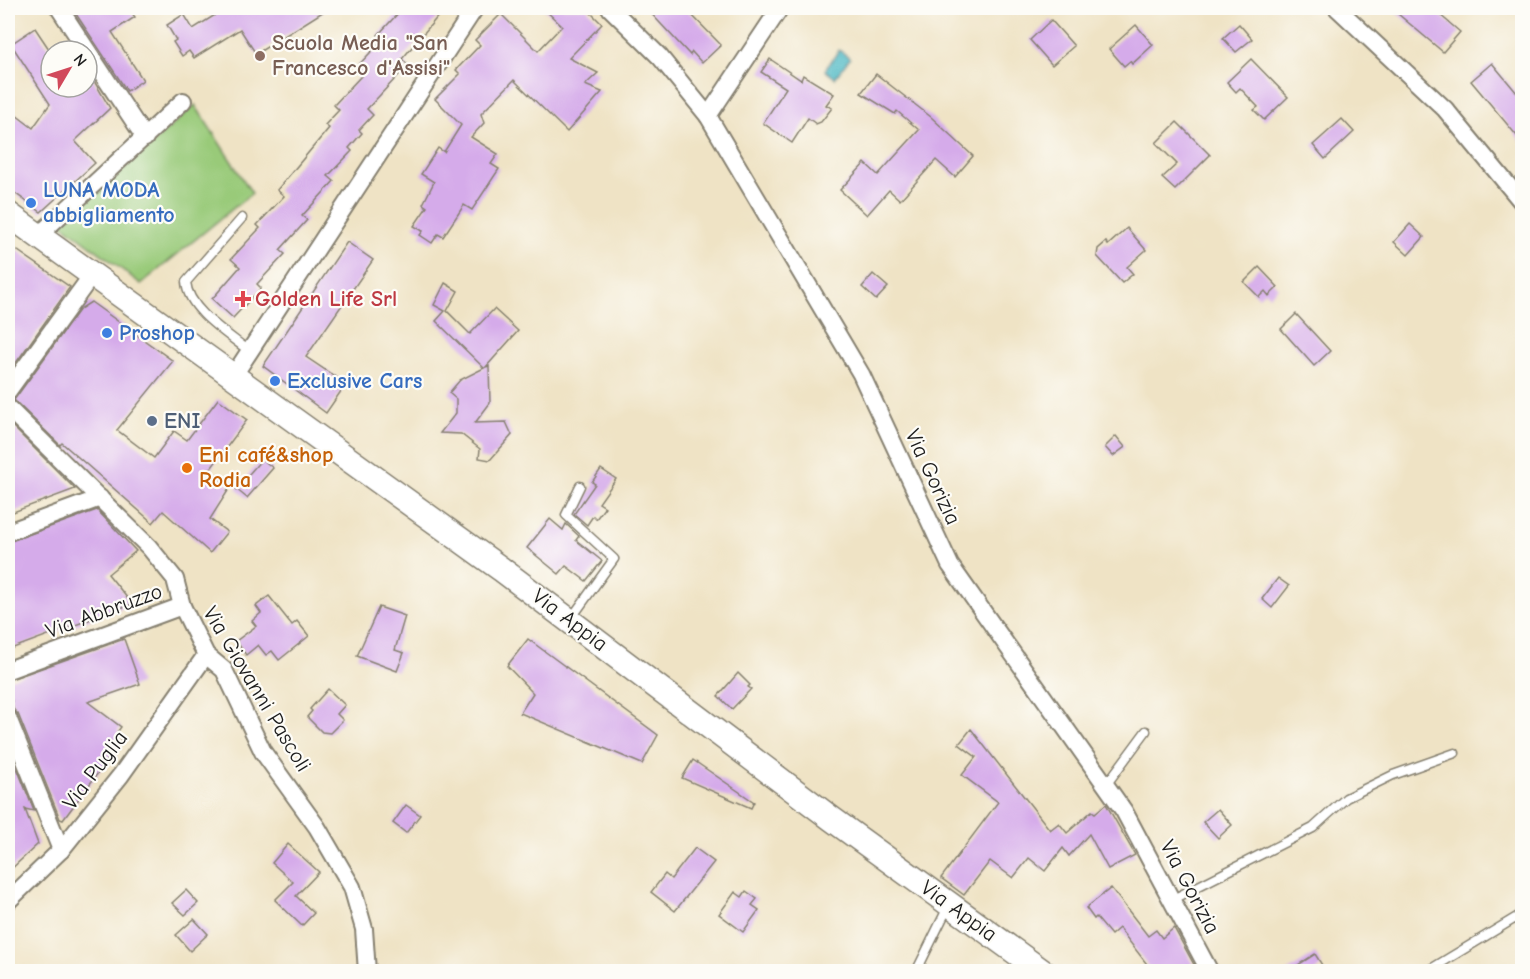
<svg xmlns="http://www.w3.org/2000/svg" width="1530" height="979" viewBox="0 0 1530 979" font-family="'Comic Neue',sans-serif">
	<rect width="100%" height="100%" fill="#fdfcf7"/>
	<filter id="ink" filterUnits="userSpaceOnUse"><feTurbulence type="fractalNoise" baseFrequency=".0167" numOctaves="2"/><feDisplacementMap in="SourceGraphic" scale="12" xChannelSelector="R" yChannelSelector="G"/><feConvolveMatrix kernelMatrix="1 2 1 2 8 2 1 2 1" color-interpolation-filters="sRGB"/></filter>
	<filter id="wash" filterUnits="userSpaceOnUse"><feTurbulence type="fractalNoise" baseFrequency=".008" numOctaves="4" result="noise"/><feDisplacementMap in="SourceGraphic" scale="24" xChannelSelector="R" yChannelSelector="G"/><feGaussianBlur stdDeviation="1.35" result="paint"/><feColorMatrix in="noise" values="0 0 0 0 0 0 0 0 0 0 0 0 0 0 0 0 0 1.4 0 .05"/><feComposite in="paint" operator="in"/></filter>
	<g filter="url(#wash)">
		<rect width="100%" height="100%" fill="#efe3c5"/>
		<path fill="#99ca79" stroke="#5a734a" stroke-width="1.5" d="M195,105L252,193L141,284L62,224Z"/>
		<path fill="#49b7c3" stroke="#326a70" stroke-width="1.5" d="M839,50L850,58L835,78L825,70Z"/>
		<g id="blocks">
			<g fill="#d5abea">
				<path d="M72,8H128L135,17L112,32L143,80L127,91Z"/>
				<path d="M217,8H329L256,54L240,29L194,58L189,51L182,56L173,42L176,40L167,25L184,14L193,29L220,12Z"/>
				<path d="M403,8H445L402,59L408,65L367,109L373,115L359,130L362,133L349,148L352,151L328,176L334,181L302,216L307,220L280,250L285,254L257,284L261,288L233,318L212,299L240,267L231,259L260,228L257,225L284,196L277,190L329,128L325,125L339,110L334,105L361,76L354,70L383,39L378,35Z"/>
				<path d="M543,8H586L602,24L569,58L598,73L585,85L602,92L567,132L514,80L481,114L484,123L471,137L498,154L491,164L499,169L472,210L464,205L443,237L438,234L432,243L420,235L423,231L414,226L427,207L423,204L434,182L421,174L438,148L444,152L461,125L435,99L460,74L456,70L480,45L475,40L501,14L538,51L562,26Z"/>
				<path d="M646,8H685L721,45L702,63L692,52L690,55Z"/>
				<path d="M1391,8H1432L1460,32L1443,52Z"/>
				<path d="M1051,20L1074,46L1052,65L1030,40Z"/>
				<path d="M1239,24L1252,39L1236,52L1223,38Z"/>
				<path d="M1136,25L1153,45L1132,64L1130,61L1124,66L1109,49Z"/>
				<path d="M35,28L51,52V87H87V69L110,108L75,141L95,163L41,212L8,188V109L33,128L50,104L11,44Z"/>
				<path d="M770,59L801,80L803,75L834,94L826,105L832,108L821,122L816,124L808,118L792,143L763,123L786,88L761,72Z"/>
				<path d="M1251,59L1288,97L1264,120L1254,110L1258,107L1240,88L1236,92L1227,82Z"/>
				<path d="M1492,63L1522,99V142L1471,81Z"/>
				<path d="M876,74L931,117L973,156L955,177L936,160L900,200L889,190L867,215L840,190L865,163L878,175L919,130L897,111L895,114L861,93Z"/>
				<path d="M1342,119L1354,132L1325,159L1313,145Z"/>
				<path d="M1177,122L1210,155L1175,190L1162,178L1177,164L1156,143Z"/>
				<path d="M1410,224L1424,237L1408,255L1394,242Z"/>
				<path d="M1127,228L1146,250L1127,267L1133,274L1122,283L1097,256L1098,249L1106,242L1108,245Z"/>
				<path d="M347,242L373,260L306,357L346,384L326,413L263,366Z"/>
				<path d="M8,244L70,287L8,374Z"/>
				<path d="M1259,267L1278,287L1269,296L1265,291L1259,297L1244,282Z"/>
				<path d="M873,274L888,287L876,300L862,287Z"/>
				<path d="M445,283L458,291L447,311L470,334L494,309L518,331L486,367L489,366L490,403L475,423L506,422L512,435L490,460L479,458L480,449L461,434L440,433L456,413V399L449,393L460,380L484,368L436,321L445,311L434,305Z"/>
				<path d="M91,302L173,361L117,430L154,458L174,431L187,440L218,399L247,420L209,471L231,486L210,519L227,532L210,553L163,511L153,523L62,443L60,445L14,400L80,309Z"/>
				<path d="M1296,314L1330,351L1314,366L1281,329Z"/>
				<path d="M8,422L75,489L8,514Z"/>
				<path d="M1116,436L1125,447L1113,456L1105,447Z"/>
				<path d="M262,459L273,468L247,498L236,489Z"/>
				<path d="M601,469L616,479L599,503L605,507L596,519L593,516L587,525L574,514L595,484L592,482Z"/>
				<path d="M97,510L136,551L108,574L132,604L8,650V542Z"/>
				<path d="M550,519L563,530L566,524L579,536L576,540L602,561L586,581L566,566L559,574L527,548Z"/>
				<path d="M1278,578L1289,586L1272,608L1262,599Z"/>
				<path d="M269,596L292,625L297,621L309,636L279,660L272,651L266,655L258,645L246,655L236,641L256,626L252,621L261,613L256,606Z"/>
				<path d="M379,607L405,616L395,650L404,653L397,671L357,656Z"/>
				<path d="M124,639L140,684L88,702L121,727L118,731L121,742L63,820L60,819L18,714L13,709L8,680Z"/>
				<path d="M528,639L658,735L642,764L520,713L533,693L507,666Z"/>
				<path d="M738,673L750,685L748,687L751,689L732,709L718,696Z"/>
				<path d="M328,689L345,705L337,714L343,720L330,733L322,732L307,717L312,711L310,709Z"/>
				<path d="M971,729L1050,830L1059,823L1067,833L1092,811L1095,813L1106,804L1135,855L1108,869L1089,834L1069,856L1063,848L1045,871L1029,858L1013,878L990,861L964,895L941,878L998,802L962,775L976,757L959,744Z"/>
				<path d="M8,745L34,811L25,809L38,844L8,872Z"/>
				<path d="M693,760L754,802L751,808L682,778Z"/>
				<path d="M406,805L420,815L406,833L393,823Z"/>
				<path d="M1218,809L1232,825L1218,838L1203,822Z"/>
				<path d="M288,844L319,872L296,896L314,913L302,926L275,900L293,882L272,863Z"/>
				<path d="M695,848L714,862L675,911L651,892L665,874L671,879Z"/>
				<path d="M1111,888L1148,936L1156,930L1162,938L1174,928L1198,972H1153L1119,928L1111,935L1096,917L1094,919L1086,908Z"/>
				<path d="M186,890L198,903L185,915L172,903Z"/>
				<path d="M746,891L757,899L752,905L759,910L743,932L719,914L735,892L742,897Z"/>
				<path d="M194,919L208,934L190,951L176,935Z"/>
				<path d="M1315,954L1322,965L1314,972H1287Z"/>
			</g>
		</g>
	</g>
	<g filter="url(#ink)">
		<use href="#blocks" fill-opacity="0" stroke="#868070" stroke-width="1.5"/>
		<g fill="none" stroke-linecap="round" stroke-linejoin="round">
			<defs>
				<g id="lane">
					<path d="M242,218L186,282C188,310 228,334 249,351"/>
					<path d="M570,620L614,559L566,515L580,486"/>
					<path d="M1106,785L1146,731"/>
					<path d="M1171,900L1313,828L1346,798L1393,775L1455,753"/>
					<path d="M916,972L948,907"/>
					<path d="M1426,972L1522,914"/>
				</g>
				<g id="street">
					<path d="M59,8L145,138"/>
					<path d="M610,8L660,57L708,116L861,374L950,565L1124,811L1210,972"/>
					<path d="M1337,8L1445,109L1522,202"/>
					<path d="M708,116L780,8"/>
					<path d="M38,236L183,101"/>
					<path d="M232,378L475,8"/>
					<path d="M8,391L92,275"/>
					<path d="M8,408L149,547L175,579L182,606L206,655L224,670L263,752L317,827L352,887L364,929L367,972"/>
					<path d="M8,532L100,498"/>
					<path d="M8,670L182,606"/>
					<path d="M8,718L61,850"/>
					<path d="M8,901L61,850L121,775L206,655"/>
				</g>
				<path id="secondary" d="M8,214L501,569L832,819L1043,972"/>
			</defs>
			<use href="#lane" stroke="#868070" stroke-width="11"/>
			<use href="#street" stroke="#868070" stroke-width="20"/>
			<use href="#secondary" stroke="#868070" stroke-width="27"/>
			<use href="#lane" stroke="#fff" stroke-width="8"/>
			<use href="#street" stroke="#fff" stroke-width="16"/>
			<use href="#secondary" stroke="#fff" stroke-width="24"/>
		</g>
	</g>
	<circle fill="#8d6e63" stroke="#fdfcf7" stroke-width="2" cx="260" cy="56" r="6"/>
	<g fill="#3f7fe0" stroke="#fdfcf7" stroke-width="2">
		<circle cx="31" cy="203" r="6"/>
		<circle cx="107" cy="333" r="6"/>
		<circle cx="275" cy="381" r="6"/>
	</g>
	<path fill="#e0444e" stroke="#fdfcf7" stroke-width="2" d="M240 290h6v6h6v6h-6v6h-6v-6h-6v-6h6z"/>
	<circle fill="#5c6f8a" stroke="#fdfcf7" stroke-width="2" cx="152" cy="421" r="6"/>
	<circle fill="#e8710a" stroke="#fdfcf7" stroke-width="2" cx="187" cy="468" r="6"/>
	<g text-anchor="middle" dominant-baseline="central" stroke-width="4.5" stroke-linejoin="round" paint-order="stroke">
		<g font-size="22" font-weight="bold" fill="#785e54" stroke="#fdfcf7" text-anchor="start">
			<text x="272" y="43">Scuola Media "San<tspan x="272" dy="25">Francesco d'Assisi"</tspan></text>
		</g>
		<g font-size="22" font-weight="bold" fill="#366cbe" stroke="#fdfcf7" text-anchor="start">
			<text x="43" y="190">LUNA MODA<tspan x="43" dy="25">abbigliamento</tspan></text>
			<text x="119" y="333">Proshop</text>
			<text x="287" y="381">Exclusive Cars</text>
		</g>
		<g font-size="22" font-weight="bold" fill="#be3a42" stroke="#fdfcf7" text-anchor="start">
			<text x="255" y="299">Golden Life Srl</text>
		</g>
		<g font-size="22" font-weight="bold" fill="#4e5e75" stroke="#fdfcf7" text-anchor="start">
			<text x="164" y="421">ENI</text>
		</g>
		<g font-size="22" font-weight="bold" fill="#c56008" stroke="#fdfcf7" text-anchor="start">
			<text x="199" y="455">Eni café&amp;shop<tspan x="199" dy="25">Rodia</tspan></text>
		</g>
		<g font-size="22" fill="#1c1c1c" stroke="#fdfcf7">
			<text transform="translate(933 477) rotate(65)">Via Gorizia</text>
			<text transform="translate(104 611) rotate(-20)">Via Abbruzzo</text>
			<text transform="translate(570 620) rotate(37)">Via Appia</text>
			<text transform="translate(257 689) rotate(59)">Via Giovanni Pascoli</text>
			<text transform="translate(95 770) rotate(-53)">Via Puglia</text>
			<text transform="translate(1190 887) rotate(62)">Via Gorizia</text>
			<text transform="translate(959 911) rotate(36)">Via Appia</text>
		</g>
	</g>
	<rect width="1530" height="979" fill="none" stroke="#fdfcf7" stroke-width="30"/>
	<g transform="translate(69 69) rotate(51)"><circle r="28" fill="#fdfcf7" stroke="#a3a29f" stroke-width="1.5"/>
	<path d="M0-4.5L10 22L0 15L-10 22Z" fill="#d1495b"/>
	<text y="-9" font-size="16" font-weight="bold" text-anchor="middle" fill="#1c1c1c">N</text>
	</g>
</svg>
